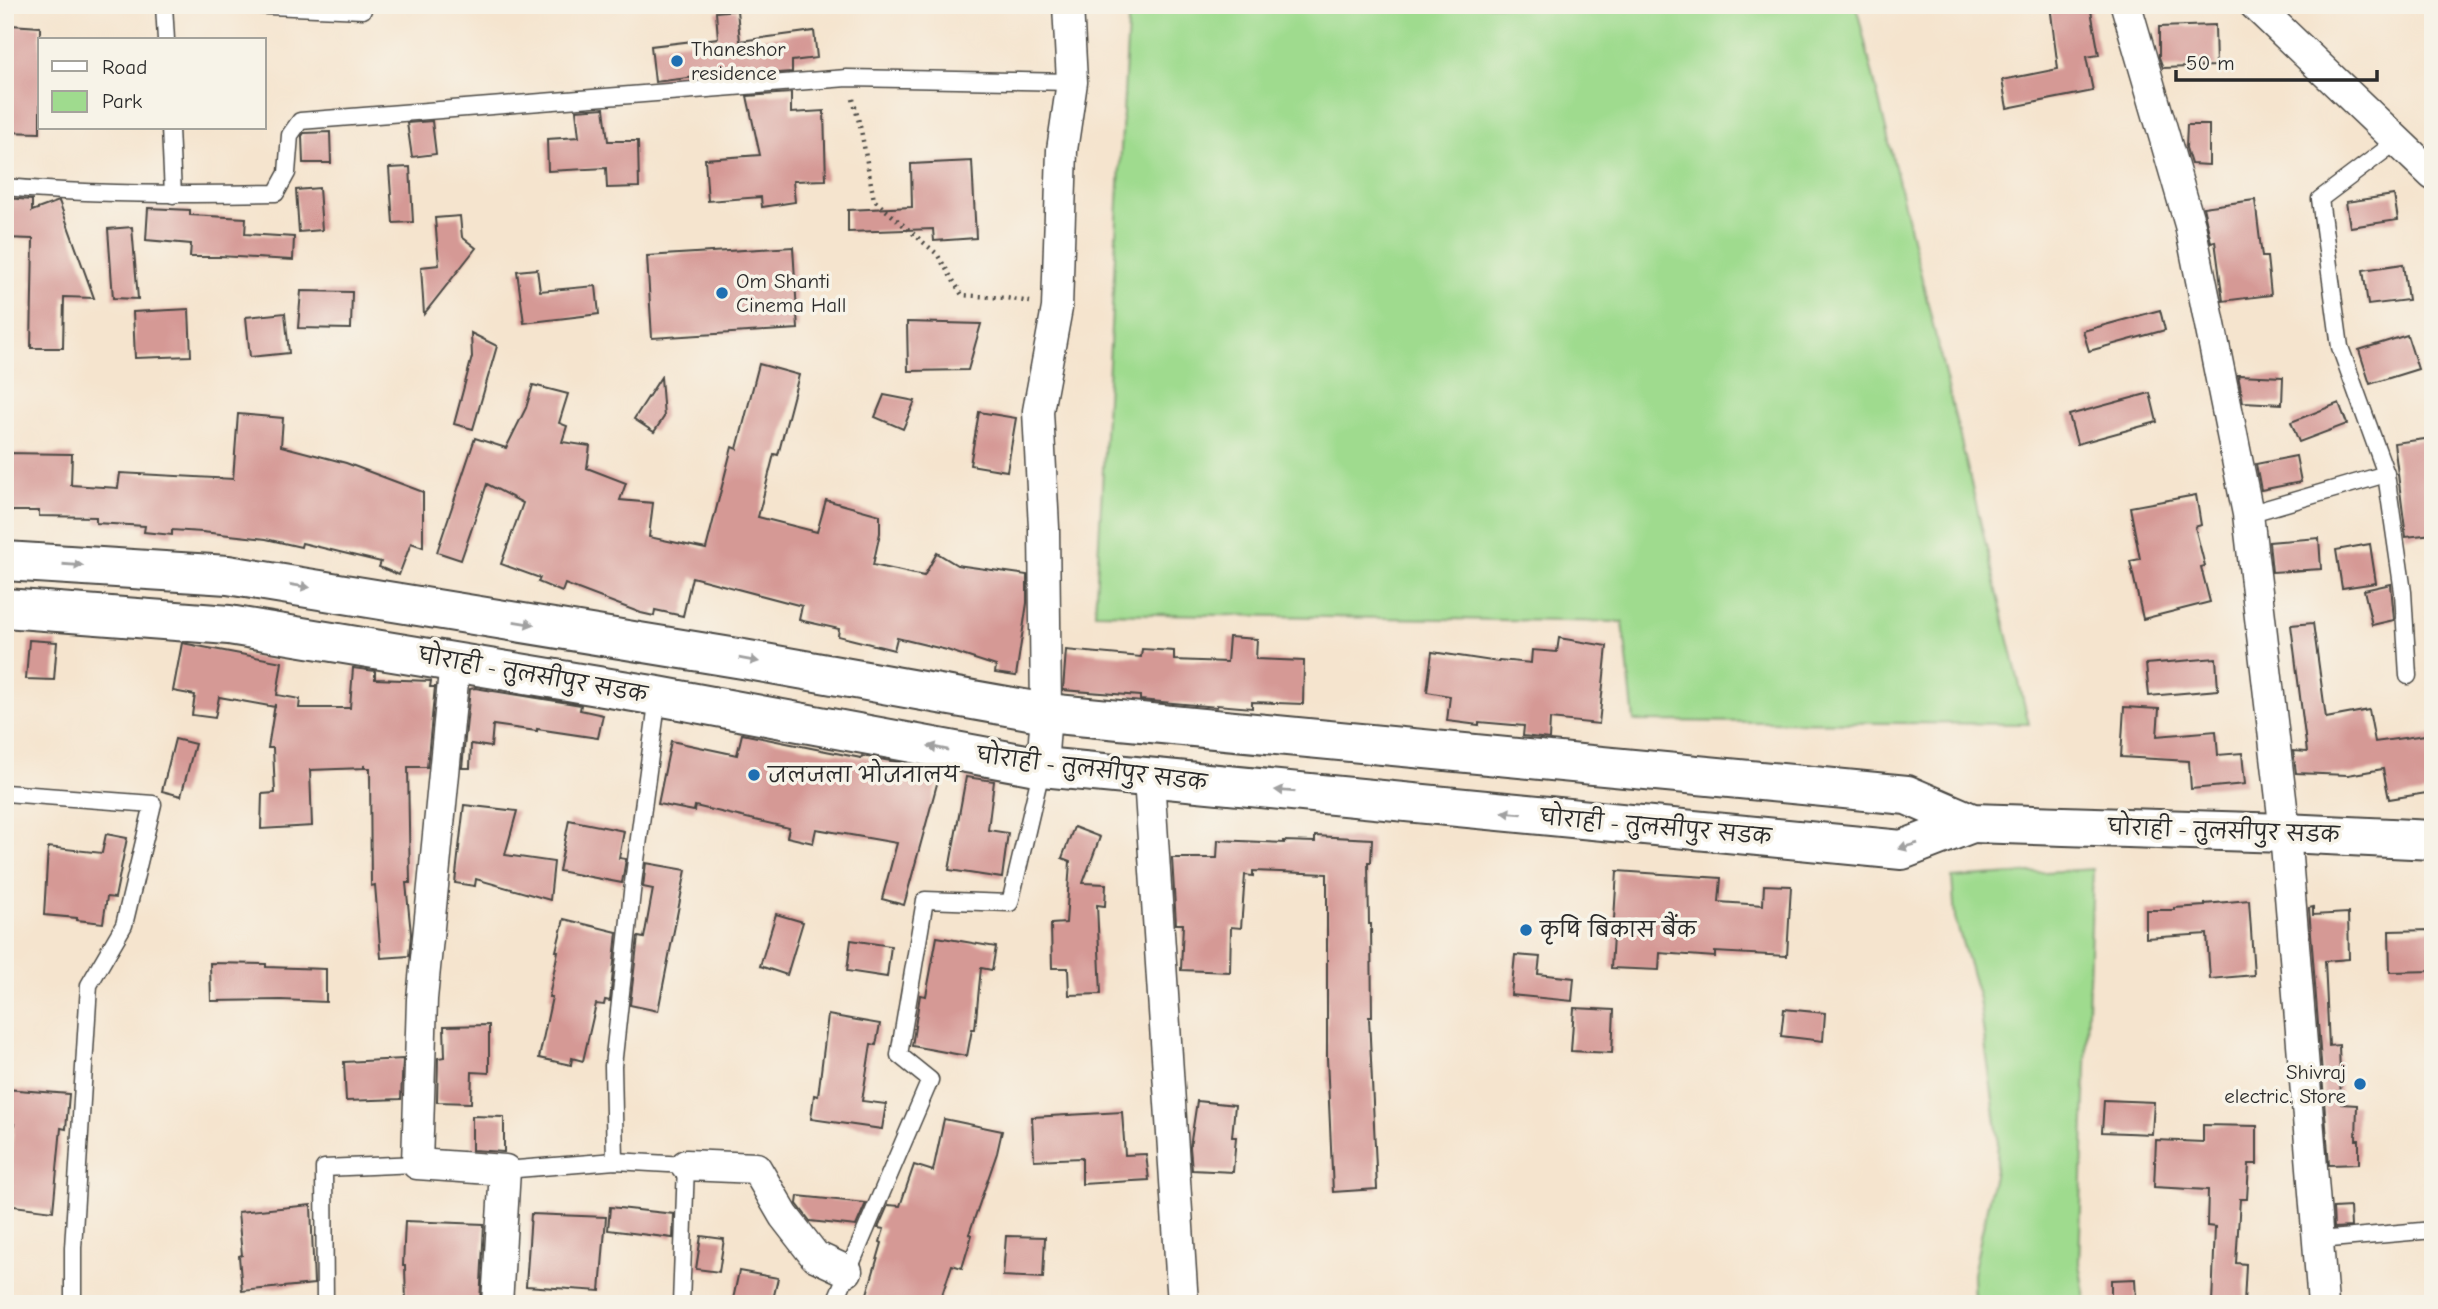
<svg xmlns="http://www.w3.org/2000/svg" width="2438" height="1309" viewBox="0 0 2438 1309" font-family="'Comic Neue','Playpen Sans Deva',sans-serif">
	<rect width="100%" height="100%" fill="#f7f3e8"/>
	<filter id="ink" filterUnits="userSpaceOnUse"><feTurbulence type="fractalNoise" baseFrequency=".0143" numOctaves="2"/><feDisplacementMap in="SourceGraphic" scale="14" xChannelSelector="R" yChannelSelector="G"/><feConvolveMatrix kernelMatrix="1 2 1 2 8 2 1 2 1" color-interpolation-filters="sRGB"/></filter>
	<filter id="wash" filterUnits="userSpaceOnUse"><feTurbulence type="fractalNoise" baseFrequency=".00686" numOctaves="4" result="noise"/><feDisplacementMap in="SourceGraphic" scale="28" xChannelSelector="R" yChannelSelector="G"/><feGaussianBlur stdDeviation="1.57" result="paint"/><feColorMatrix in="noise" values="0 0 0 0 0 0 0 0 0 0 0 0 0 0 0 0 0 1.4 0 .05"/><feComposite in="paint" operator="in"/></filter>
	<g filter="url(#wash)">
		<rect width="100%" height="100%" fill="#f5e4ce"/>
		<g fill="#9fdb8e" stroke="#65835c" stroke-width="2">
			<path d="M1129,5H1856L2029,724L1634,721L1623,622L1095,613Z"/>
			<path d="M2093,869L2079,1263L2086,1304H1974L1973,1274L1997,1160L1998,1137L1979,999L1955,918L1952,878Z"/>
		</g>
		<g id="blocks">
			<g fill="#d59995">
				<path d="M2050,5H2090L2099,55L2086,57L2093,91L2007,108L2002,80L2058,69Z"/>
				<path d="M737,10L740,41L814,31L817,58L792,61V72L722,77V74L655,82L651,46L718,38L716,12Z"/>
				<path d="M10,25L40,27V133L5,132V57L6,44H9Z"/>
				<path d="M2215,25L2216,66L2163,68L2159,57V27Z"/>
				<path d="M791,93V113L824,111L826,180L793,181L795,202L762,207L761,197L708,201L705,159L760,155L747,96Z"/>
				<path d="M604,108L608,141H638L639,187L607,188L606,168L548,171L547,139L579,137L576,110Z"/>
				<path d="M432,121L436,154L412,157L407,123Z"/>
				<path d="M2187,125H2209V165L2191,164L2186,148Z"/>
				<path d="M330,132L331,163H303L302,136L304,133Z"/>
				<path d="M972,161L976,238L934,241L933,229L848,232V210L912,207L911,164Z"/>
				<path d="M410,167L413,222L393,223L389,168Z"/>
				<path d="M319,188L322,230L299,232L296,190Z"/>
				<path d="M2394,195L2398,220L2350,227L2346,202Z"/>
				<path d="M5,198L32,200V211L59,201L94,298L64,297L63,348H31L33,239L5,238Z"/>
				<path d="M2255,200L2262,257H2267L2271,295L2223,301L2215,241L2211,242L2203,207Z"/>
				<path d="M148,208L190,210V215L246,218L245,234L294,237L293,260L220,256V257H190L191,244L146,240Z"/>
				<path d="M460,216L462,237L476,248L424,314L421,267L439,265L435,218Z"/>
				<path d="M132,227L138,299L113,298L108,229Z"/>
				<path d="M793,247L798,329L652,338L647,256Z"/>
				<path d="M2403,264L2408,300L2368,305L2363,270Z"/>
				<path d="M537,269L540,291L596,286L599,314L524,323L517,271Z"/>
				<path d="M301,291L352,292L351,329L298,328Z"/>
				<path d="M189,309L191,356L135,358L133,312Z"/>
				<path d="M2160,310L2165,330L2089,351L2083,331Z"/>
				<path d="M285,313L289,353L250,357L246,317Z"/>
				<path d="M907,322L981,324L968,370L908,371Z"/>
				<path d="M471,333L497,346L473,429L454,424L472,357Z"/>
				<path d="M2407,335L2418,369L2370,384L2359,350Z"/>
				<path d="M759,364L799,375L778,455L774,454L758,517L817,532L826,500L880,515V533L873,565L924,576L937,553L957,565L1027,575V603L1016,676L995,673L996,666L947,650L897,638L894,650L838,636L839,629L799,620L802,606L692,577L683,616L655,610L654,616L641,613L565,584L562,592L538,582L540,578L501,564L523,503L487,484L461,560L437,552L475,438L506,448L526,408L533,385L568,394L559,423L567,426L562,442L590,446L587,468L626,483L620,500L653,503L649,537L706,549L732,447L737,449Z"/>
				<path d="M2238,375L2283,377L2282,404L2243,402Z"/>
				<path d="M661,377L664,417L654,432L634,419Z"/>
				<path d="M2150,393L2157,422L2077,444L2069,415Z"/>
				<path d="M884,395L915,401L903,429L875,417Z"/>
				<path d="M2339,403L2347,424L2299,442L2291,422Z"/>
				<path d="M979,412L1016,418L1007,471L970,465Z"/>
				<path d="M238,414L283,418L281,446L346,463L423,492V547L411,543L399,575L379,567L381,562L302,543L301,547L266,539L202,532L172,530V535L144,532L145,526L96,523V517L39,516V511H5V453L72,454L71,485L118,488L120,473L233,479Z"/>
				<path d="M2433,438V534L2406,537L2394,443Z"/>
				<path d="M2296,456L2301,482L2261,490L2256,464Z"/>
				<path d="M2196,495L2201,525L2195,527L2205,566L2201,567L2210,602L2143,619L2130,561L2140,559L2130,507Z"/>
				<path d="M2319,538L2321,569L2272,572L2269,542Z"/>
				<path d="M2370,544L2376,583L2342,588L2336,550Z"/>
				<path d="M2391,584L2394,620L2372,625L2364,590Z"/>
				<path d="M2313,623L2326,718L2369,710L2375,742L2433,734V792L2389,799L2383,769L2348,775L2296,773L2293,751L2307,752L2291,625Z"/>
				<path d="M1229,637L1257,639L1256,659L1304,661L1303,704L1252,702V708L1217,705V707L1140,700V696L1063,690L1066,650L1141,657L1142,649L1174,651V660L1227,662Z"/>
				<path d="M1559,638L1607,646L1599,724L1550,719L1549,739L1523,736L1524,726L1479,722V725L1447,721L1450,696L1427,692L1432,652L1498,662L1499,660L1531,663L1532,650L1557,652Z"/>
				<path d="M29,640L57,642L54,680L26,679Z"/>
				<path d="M182,643L282,662L277,695L300,699L299,708H350L353,668L375,671V679L431,681L430,687H435L427,767H408L410,883H406L411,934L409,956L381,958L375,885L371,886L370,768H365L364,765V768L310,770L312,826L261,829L262,794L275,793L273,748H268L275,704V707L219,697L215,718L192,715L195,695L173,691Z"/>
				<path d="M2216,658L2218,690L2149,696L2146,664Z"/>
				<path d="M475,688L581,705L580,710L603,715L598,738L537,729V731L493,725L491,747L471,744L470,768H462L470,689Z"/>
				<path d="M2124,707L2159,709L2157,736L2216,731L2218,755L2242,753L2245,784L2191,789L2189,761L2121,757Z"/>
				<path d="M742,734L861,758L862,756L908,764L940,773L904,905L882,899L897,843L816,829L813,843L787,837L789,828L695,806L694,811L658,804L671,741L737,755Z"/>
				<path d="M175,739L195,744L181,796L162,791Z"/>
				<path d="M966,777L994,781L988,830L1008,833L1002,878L949,870Z"/>
				<path d="M464,805L517,811L505,855L554,862L550,900L476,879L475,886L455,883Z"/>
				<path d="M569,820L624,831L619,858L626,859L622,883L559,871Z"/>
				<path d="M1074,827L1100,837L1083,883L1106,884L1105,906L1097,905L1101,994L1069,995L1068,968H1052L1051,924L1066,923L1070,861L1062,858Z"/>
				<path d="M106,834L127,838L115,898L107,897L103,923L77,920V918L44,915L48,847L102,853Z"/>
				<path d="M1315,836L1372,839L1371,862H1368L1369,924H1371L1372,1017H1369L1377,1189L1333,1192L1327,1058V874L1253,871V876L1245,875L1241,928L1231,927L1230,972L1181,970L1183,924H1176L1172,858H1217L1218,840L1284,843V841L1315,842Z"/>
				<path d="M646,863L686,870L658,1011L630,1005L638,937L644,938L653,889L643,887Z"/>
				<path d="M1617,871L1721,878L1719,902L1763,905L1764,885L1791,886L1787,956L1715,952V957L1660,953L1659,970L1611,968Z"/>
				<path d="M2249,900L2254,975L2210,979L2207,934L2146,938V910H2174V908L2205,906V904Z"/>
				<path d="M2313,907V915L2348,913L2349,959L2325,961L2329,1046L2339,1045L2341,1104L2357,1105L2356,1140H2359V1164L2329,1165L2309,908Z"/>
				<path d="M776,914L803,922L787,975L760,966Z"/>
				<path d="M564,919L617,932L610,1001L605,1000L604,1005L596,1004L583,1061L572,1058L571,1065L539,1058L552,997H549L558,951H556Z"/>
				<path d="M2433,930V971L2390,972L2389,931Z"/>
				<path d="M937,937L996,947L992,970L981,968L975,1029H972L967,1056L912,1046L920,995L926,996Z"/>
				<path d="M851,940L891,946L887,977L847,971Z"/>
				<path d="M1515,955L1540,957L1538,974L1574,978L1572,1001L1511,995Z"/>
				<path d="M210,963L266,964V967L326,969V1002L281,1000L211,1001Z"/>
				<path d="M1574,1008L1614,1010L1612,1053L1571,1051Z"/>
				<path d="M1784,1009L1825,1013L1823,1041L1781,1036Z"/>
				<path d="M828,1015L880,1024L876,1045L871,1044L862,1101L886,1104L882,1129L811,1119L814,1095L818,1096Z"/>
				<path d="M489,1025V1073L472,1072L471,1103L437,1102L438,1058L445,1057L444,1026Z"/>
				<path d="M403,1059L401,1099L346,1101L344,1062Z"/>
				<path d="M5,1089L69,1094L66,1129L61,1128L53,1211L5,1205L14,1124H5Z"/>
				<path d="M2104,1100L2154,1102L2152,1134L2102,1132Z"/>
				<path d="M1197,1101L1235,1105L1232,1137H1236L1233,1172L1192,1170L1190,1147Z"/>
				<path d="M1122,1112L1125,1155L1146,1154L1149,1180L1082,1184V1158L1034,1160L1032,1117Z"/>
				<path d="M472,1116L504,1117V1152L472,1150Z"/>
				<path d="M944,1119L1002,1131L997,1153L969,1234L972,1235L962,1268L952,1265L939,1304H864L882,1243L880,1242L884,1229L878,1228L888,1205L900,1206L914,1165L933,1171Z"/>
				<path d="M2203,1125L2257,1126V1164H2249L2247,1199H2240L2236,1263L2246,1264L2244,1304H2212L2215,1227L2207,1226L2208,1190L2154,1187L2156,1140L2203,1142Z"/>
				<path d="M798,1196L866,1203L856,1226L810,1221L797,1204Z"/>
				<path d="M311,1205L314,1284L242,1291L239,1256L242,1255L238,1212Z"/>
				<path d="M610,1207L674,1214L673,1238L608,1230Z"/>
				<path d="M2350,1207L2351,1227L2334,1228L2333,1208Z"/>
				<path d="M531,1214L606,1217L600,1291L526,1286Z"/>
				<path d="M405,1221L484,1224L480,1304H406L405,1266H403Z"/>
				<path d="M701,1236L724,1239L719,1272L696,1269Z"/>
				<path d="M1006,1236L1045,1237L1043,1278L1003,1276Z"/>
				<path d="M739,1271L778,1278L772,1304H732Z"/>
				<path d="M2135,1279L2136,1300L2111,1301V1280Z"/>
			</g>
		</g>
	</g>
	<g filter="url(#ink)">
		<use href="#blocks" fill-opacity="0" stroke="#494743" stroke-width="2"/>
		<g fill="none" stroke-linecap="round" stroke-linejoin="round">
			<defs>
				<g id="service">
					<path d="M164,5L166,40"/>
					<path d="M245,5L363,10L364,5"/>
					<path d="M170,128L173,195"/>
					<path d="M5,187C96,195 185,195 276,193L287,173L290,135L300,121L847,78L1072,82"/>
					<path d="M2386,474L2403,592L2408,676"/>
					<path d="M2248,514L2386,474L2340,347L2320,199L2397,141"/>
					<path d="M5,793L153,804L124,925L89,985L73,1248V1304"/>
					<path d="M615,1161L613,1066L633,883L658,696"/>
					<path d="M505,1170L615,1161L686,1165L681,1304"/>
					<path d="M2319,1240L2433,1230"/>
					<path d="M325,1304L324,1168L417,1164"/>
					<path d="M834,1304L930,1080L899,1055L925,900L1010,903L1042,767"/>
				</g>
				<g id="minor">
					<path d="M2126,5L2190,225L2248,514L2285,833L2323,1304"/>
					<path d="M2255,5L2433,175"/>
					<path d="M455,661L422,999L417,1164L505,1170L497,1304"/>
					<path d="M1042,767L1046,713L1044,528L1038,411L1057,308L1062,150L1072,82L1068,5"/>
					<path d="M1149,778L1183,1304"/>
					<path d="M686,1165L756,1168L784,1216L815,1256L847,1271"/>
				</g>
				<g id="primary">
					<path d="M5,561L228,575L743,659L1046,713L1907,795L1972,823L2285,833L2433,840"/>
					<path d="M5,608L229,625L658,696L1042,767L1902,850L1972,823"/>
				</g>
			</defs>
			<use href="#service" stroke="#494743" stroke-width="19"/>
			<use href="#minor" stroke="#494743" stroke-width="33"/>
			<use href="#primary" stroke="#494743" stroke-width="42"/>
			<path stroke="#494743" stroke-width="4.5" stroke-dasharray="2 5" stroke-linecap="butt" d="M853,99L861,130L874,200L937,254L962,295L1006,298L1030,302"/>
			<use href="#service" stroke="#fff" stroke-width="16"/>
			<use href="#minor" stroke="#fff" stroke-width="30"/>
			<use href="#primary" stroke="#fff" stroke-width="38"/>
		</g>
		<defs><path id="oneway-solid" d="M-6-.8H1V-3.2L6.5 0L1 3.2V.8H-6Z" transform="scale(1.75)"/></defs>
		<g fill="#a0a0a0">
			<use href="#oneway-solid" transform="translate(73 565) rotate(4)"/>
			<use href="#oneway-solid" transform="translate(300 586) rotate(9)"/>
			<use href="#oneway-solid" transform="translate(524 623) rotate(9)"/>
			<use href="#oneway-solid" transform="translate(749 660) rotate(10)"/>
			<use href="#oneway-solid" transform="translate(938 748) rotate(-169)"/>
			<use href="#oneway-solid" transform="translate(1285 791) rotate(-175)"/>
			<use href="#oneway-solid" transform="translate(1512 813) rotate(-175)"/>
			<use href="#oneway-solid" transform="translate(1908 846) rotate(164)"/>
		</g>
	</g>
	<g fill="#1f6fb2" stroke="#f7f3e8" stroke-width="2.5">
		<circle cx="677" cy="61" r="7"/>
		<circle cx="722" cy="293" r="7"/>
		<circle cx="754" cy="775" r="7"/>
		<circle cx="1526" cy="930" r="7"/>
		<circle cx="2360" cy="1084" r="7"/>
	</g>
	<g text-anchor="middle" dominant-baseline="central" stroke-width="7" stroke-linejoin="round" paint-order="stroke">
		<g font-size="21" fill="#2b2b2b" stroke="#f7f3e8" text-anchor="start">
			<text x="691" y="49">Thaneshor<tspan x="691" dy="24">residence</tspan></text>
			<text x="736" y="281">Om Shanti<tspan x="736" dy="24">Cinema Hall</tspan></text>
			<text x="768" y="775">जलजला भोजनालय</text>
			<text x="1540" y="930">कृषि बिकास बैंक</text>
			<text x="2346" y="1072" text-anchor="end">Shivraj<tspan x="2346" dy="24">electric. Store</tspan></text>
		</g>
		<g font-size="21" fill="#2b2b2b" stroke="#f7f3e8">
			<text transform="translate(533 675) rotate(10)">घोराही - तुलसीपुर सडक</text>
			<text transform="translate(1092 769) rotate(7)">घोराही - तुलसीपुर सडक</text>
			<text transform="translate(1656 827) rotate(5)">घोराही - तुलसीपुर सडक</text>
			<text transform="translate(2224 831) rotate(2)">घोराही - तुलसीपुर सडक</text>
		</g>
	</g>
	<rect width="2438" height="1309" fill="none" stroke="#f7f3e8" stroke-width="28"/>
	<rect x="38" y="38" width="228" height="91" fill="#f7f3e8" stroke="#a5a39c" stroke-width="2"/>
	<rect x="52" y="61" width="35" height="10" fill="#ffffff" stroke="#a5a39c" stroke-width="2"/>
	<text x="102" y="74" font-size="21" fill="#2b2b2b">Road</text>
	<rect x="52" y="91" width="35" height="21" fill="#9fdb8e" stroke="#a5a39c" stroke-width="2"/>
	<text x="102" y="108" font-size="21" fill="#2b2b2b">Park</text>
	<path d="M2176 70v10h201v-10" fill="none" stroke="#2b2b2b" stroke-width="3.5"/>
	<text x="2186" y="70" font-size="21" fill="#2b2b2b" stroke="#f7f3e8" stroke-width="5" paint-order="stroke">50 m</text>
</svg>
